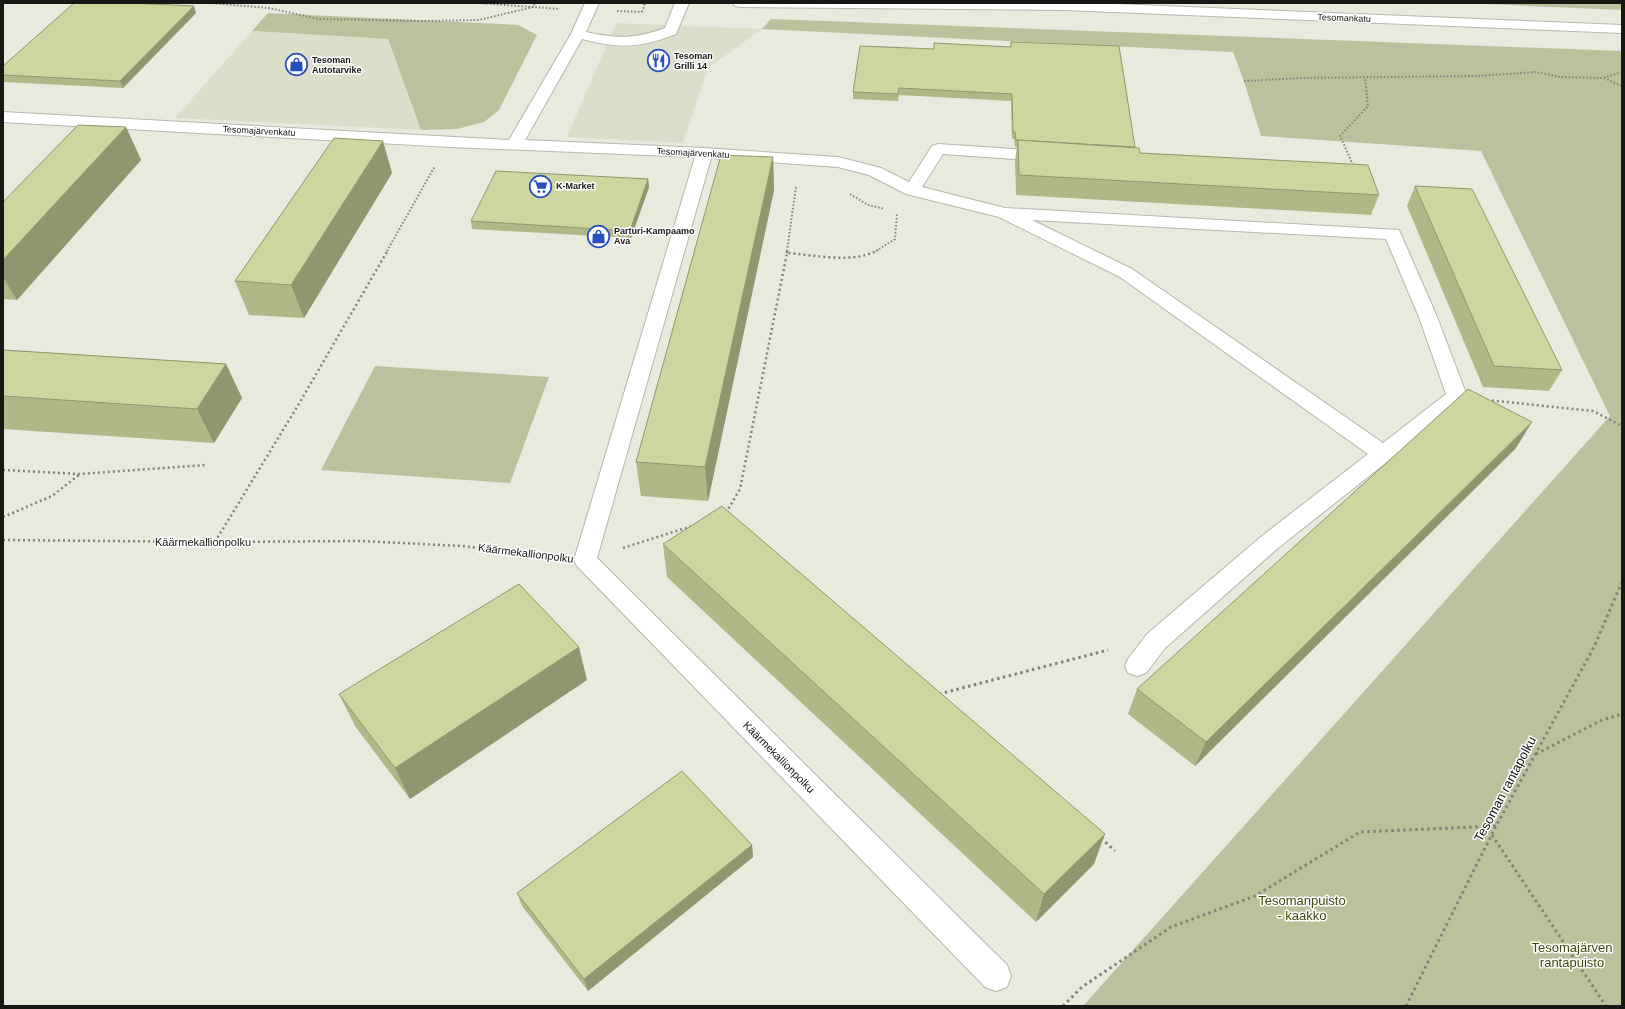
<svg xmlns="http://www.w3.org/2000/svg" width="1625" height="1009" viewBox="0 0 1625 1009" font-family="Helvetica,sans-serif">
	<rect width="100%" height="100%" fill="#e7eadd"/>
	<g fill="#dbdfca">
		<path d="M616,23L762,29L708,68L683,143L567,137Z"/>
		<path d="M252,31L388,39L421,130L175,118Z"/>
	</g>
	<g fill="#bbc19d">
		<path d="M1461,3H1622V10Z"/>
		<path d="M268,13L518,25L537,35L499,110L484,122L457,129L421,130L388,39L252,31Z"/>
		<path d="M771,19L1622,51V1006H1083L1610,416L1481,151L1261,136L1244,81L1233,52L762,29Z"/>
		<path d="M375,366L549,377L510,483L321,470Z"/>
	</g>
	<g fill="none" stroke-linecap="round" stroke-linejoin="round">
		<defs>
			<path id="minor" d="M585,3H599L586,32C617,39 635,39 665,28L675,3H689L676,34C639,48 621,49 582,39L525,140L704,148L838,157L881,168L909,182L932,146L938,144L1045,151L1051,153L1053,156L1051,159L1045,161L943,154L922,187L1005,208L1399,230L1437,317L1467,396L1464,401L1278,548L1165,648L1146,673L1137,676L1128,673L1125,666L1128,659L1147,634L1262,536L1368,454L1120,277L999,217L906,194L869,175L838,167L711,158L597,558L1007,965L1011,976L1007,987L996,991L985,987L577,566L574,560L695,157L450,147L3,122V112L509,140L571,34ZM1032,220L1386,239L1419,317L1446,394L1383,443L1132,269Z"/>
			<path id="major" d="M733,3H1091L1622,25V33L1065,10L740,7L735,6Z"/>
		</defs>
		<use href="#minor" stroke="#b5b7ab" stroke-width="2"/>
		<use href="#major" stroke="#b5b7ab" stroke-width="2"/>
		<g stroke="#81837a" stroke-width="2" stroke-dasharray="1.5 2" stroke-linecap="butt">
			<path d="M209,3L269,8L319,19L422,21L479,20L533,7L535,3"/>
			<path d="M476,3L560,9"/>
			<path d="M617,11L642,12"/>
			<path d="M642,12L645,3"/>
			<path d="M1604,78L1622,86"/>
			<path d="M1244,81L1302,78L1477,76L1536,72L1560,77L1603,78L1622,72"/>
			<path d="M1353,165L1340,136L1368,106L1365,78"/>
			<path d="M850,194L868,205L885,209"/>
			<path d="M387,251L435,166"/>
			<path d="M787,251L796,187"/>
			<path d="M876,251L895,239L897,213"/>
		</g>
		<g stroke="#81837a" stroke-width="2.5" stroke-dasharray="2 3" stroke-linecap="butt">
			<path d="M787,253V250"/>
			<path d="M1487,400L1593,411L1622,426"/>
			<path d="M3,470L80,474L205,465"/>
			<path d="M726,513L740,489L787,253C814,255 854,264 878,250"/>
			<path d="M3,517L52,496L80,474"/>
			<path d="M3,540L215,542L361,541L462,546L554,557"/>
			<path d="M215,542L300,402L388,250"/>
			<path d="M623,548L692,526"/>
		</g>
		<g stroke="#81837a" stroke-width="3" stroke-dasharray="2.5 3.5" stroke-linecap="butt">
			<path d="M939,694L1108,650"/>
			<path d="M1536,754L1602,720L1622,714"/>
			<path d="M1492,835L1606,1006"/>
			<path d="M1101,838L1115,851"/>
			<path d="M1063,1006L1082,987L1171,927L1255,896L1360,832L1496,826"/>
			<path d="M1406,1006L1496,826L1594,647L1622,582"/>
		</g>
		<use href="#minor" fill="#fff" fill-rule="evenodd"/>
		<use href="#major" fill="#fff" fill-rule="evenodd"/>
	</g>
	<g fill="#b0b888">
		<path d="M196,13L123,88L3,82V66Z"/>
		<path d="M1011,42L1140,153L1379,195L1371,215L1016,195L1015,160L1017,147H1015L1014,139H1012L1011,101L899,95L898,101L853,99V92L934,49L1010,47Z"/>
		<path d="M126,127L141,160L17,300L3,299V202Z"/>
		<path d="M773,157L774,190L708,501L641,496L636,462Z"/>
		<path d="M392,173L304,318L249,315L235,281Z"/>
		<path d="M648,179L649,187L631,238L472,229L471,221Z"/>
		<path d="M1415,186L1562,370L1549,391L1483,387L1407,206Z"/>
		<path d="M3,350L226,364L242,398L214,443L3,429Z"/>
		<path d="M1516,448L1195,766L1128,714L1137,689Z"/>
		<path d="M663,544L1094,864L1036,922L667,577Z"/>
		<path d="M587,680L410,799L355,726L339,694Z"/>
		<path d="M752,845L753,857L588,991L522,906L517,893Z"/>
	</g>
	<g fill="#90966f">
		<path d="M194,6L196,13L123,88L120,81Z"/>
		<path d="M126,127L141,160L17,300L3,277V260Z"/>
		<path d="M383,141L392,173L304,318L291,285Z"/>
		<path d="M773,157L774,190L708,501L705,467Z"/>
		<path d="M648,179L649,187L631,238L630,231Z"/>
		<path d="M226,364L242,398L214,443L197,409Z"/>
		<path d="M1532,422L1516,448L1195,766L1206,742Z"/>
		<path d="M579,647L587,680L410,799L395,768Z"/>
		<path d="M1105,834L1094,864L1036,922L1044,894Z"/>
		<path d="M752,845L753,857L588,991L584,979Z"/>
	</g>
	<g fill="#cdd69e" stroke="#90966f">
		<path d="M74,3H129L194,6L120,81L3,75V66Z"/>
		<path d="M1011,42L1119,46L1135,147L1016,140L1015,132H1013L1012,94L899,88L898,94L853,92L860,46L934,49V43L1011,47Z"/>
		<path d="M78,125L126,127L3,260V202Z"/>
		<path d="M334,138L383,141L291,285L235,281Z"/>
		<path d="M1018,140L1139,148L1140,153L1368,165L1379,195L1019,175Z"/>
		<path d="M721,155L773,157L705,467L636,462Z"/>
		<path d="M496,171L648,179L630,231L471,221Z"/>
		<path d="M1415,186L1472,189L1562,370L1494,366Z"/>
		<path d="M3,350L226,364L197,409L3,396Z"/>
		<path d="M1468,389L1532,422L1206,742L1137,689Z"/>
		<path d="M722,506L1105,834L1044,894L663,544Z"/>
		<path d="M519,584L579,647L395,768L339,694Z"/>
		<path d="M682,771L752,845L584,979L517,893Z"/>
	</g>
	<defs>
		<symbol id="restaurant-ring" viewBox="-11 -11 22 22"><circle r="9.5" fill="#fff" stroke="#294ebd" stroke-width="1.5"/><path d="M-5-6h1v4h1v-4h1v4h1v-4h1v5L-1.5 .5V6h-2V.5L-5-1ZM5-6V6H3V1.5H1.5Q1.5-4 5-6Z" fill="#294ebd"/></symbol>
		<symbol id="shop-ring" viewBox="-11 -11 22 22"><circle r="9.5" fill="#fff" stroke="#294ebd" stroke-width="1.5"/><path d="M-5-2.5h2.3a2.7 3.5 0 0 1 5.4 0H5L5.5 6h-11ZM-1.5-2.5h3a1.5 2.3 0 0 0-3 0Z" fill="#294ebd"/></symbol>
		<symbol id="supermarket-ring" viewBox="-11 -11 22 22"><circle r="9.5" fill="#fff" stroke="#294ebd" stroke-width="1.5"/><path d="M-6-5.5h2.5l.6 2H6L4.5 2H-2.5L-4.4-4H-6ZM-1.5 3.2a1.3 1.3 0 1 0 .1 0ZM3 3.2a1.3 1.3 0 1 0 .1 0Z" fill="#294ebd"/></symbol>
	</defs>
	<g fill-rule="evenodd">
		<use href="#restaurant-ring" x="646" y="48" width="25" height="25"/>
		<use href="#shop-ring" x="284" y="52" width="25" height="25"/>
		<use href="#supermarket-ring" x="528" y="174" width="25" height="25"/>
		<use href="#shop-ring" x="586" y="224" width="25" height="25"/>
	</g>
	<g text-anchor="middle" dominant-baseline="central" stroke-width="3" stroke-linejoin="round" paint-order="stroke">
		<g font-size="9" fill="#171814" stroke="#fff">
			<text transform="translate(1344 18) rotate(2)">Tesomankatu</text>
			<text transform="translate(259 131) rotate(3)">Tesomajärvenkatu</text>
			<text transform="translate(693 153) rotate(3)">Tesomajärvenkatu</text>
		</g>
		<g font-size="9" font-weight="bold" fill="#171814" stroke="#fff" text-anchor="start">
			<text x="674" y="56">Tesoman<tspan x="674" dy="10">Grilli 14</tspan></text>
			<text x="312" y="60">Tesoman<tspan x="312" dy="10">Autotarvike</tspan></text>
			<text x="556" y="186">K-Market</text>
			<text x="614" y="231">Parturi-Kampaamo<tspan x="614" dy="10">Ava</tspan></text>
		</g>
		<g font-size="11" fill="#171814" stroke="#fff">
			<text x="203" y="542">Käärmekallionpolku</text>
			<text transform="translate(526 553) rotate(7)">Käärmekallionpolku</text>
			<text transform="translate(779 757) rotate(45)">Käärmekallionpolku</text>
		</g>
		<g font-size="13" fill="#171814" stroke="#fff">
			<text transform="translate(1505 789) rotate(-62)">Tesoman rantapolku</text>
		</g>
		<g font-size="13" fill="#434908" stroke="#fff">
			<text x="1302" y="900">Tesomanpuisto<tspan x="1302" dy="15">- kaakko</tspan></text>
			<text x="1572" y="947">Tesomajärven<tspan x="1572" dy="15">rantapuisto</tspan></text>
		</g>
	</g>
	<rect width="1625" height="1009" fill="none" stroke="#171814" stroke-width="8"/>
</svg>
